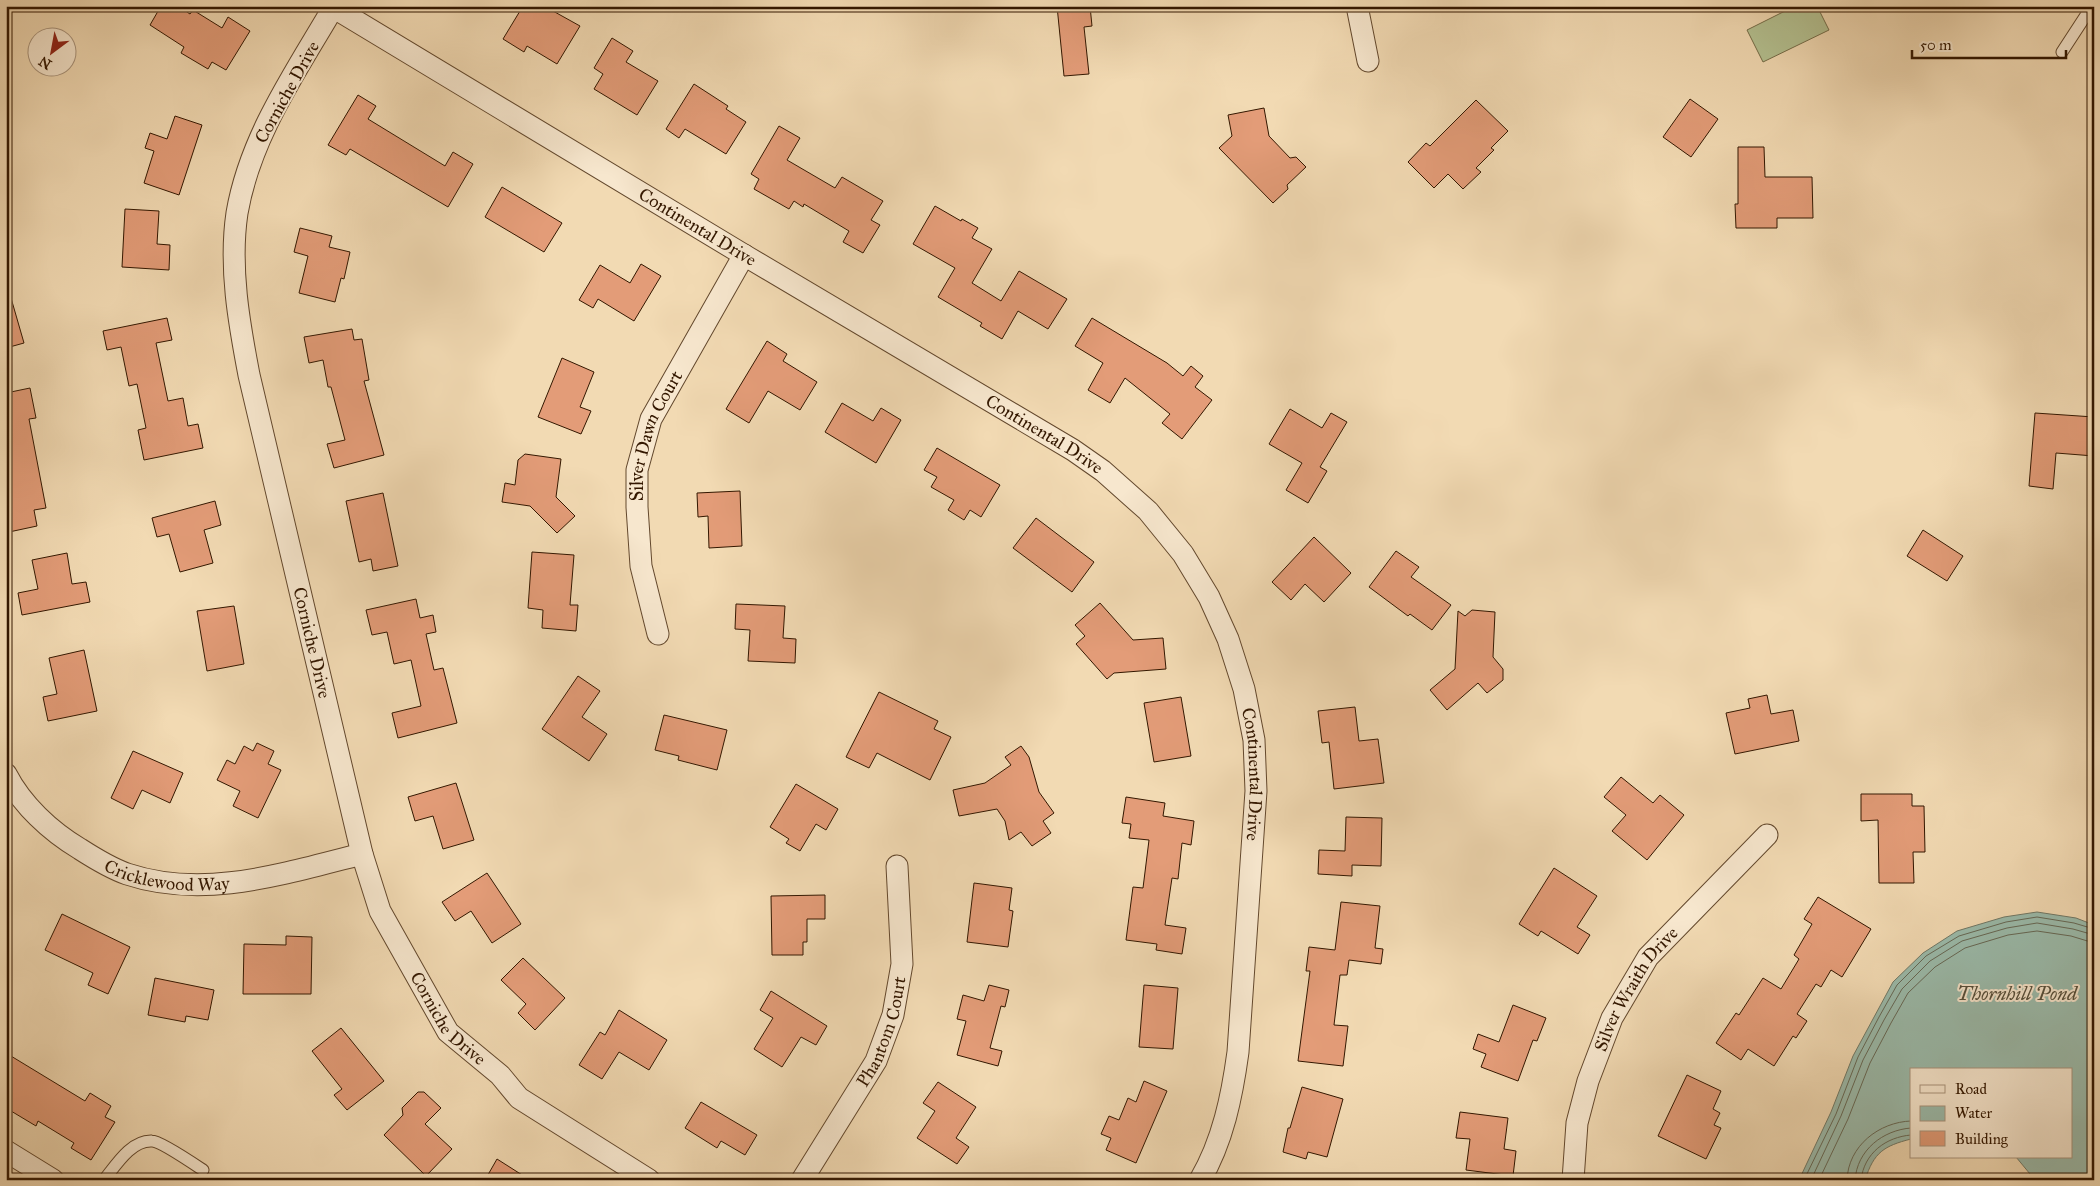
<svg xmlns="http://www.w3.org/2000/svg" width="2100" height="1186" viewBox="0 0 2100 1186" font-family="'IM FELL Great Primer',serif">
	<rect width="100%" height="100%" fill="#f2dab3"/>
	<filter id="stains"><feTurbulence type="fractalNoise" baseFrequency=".004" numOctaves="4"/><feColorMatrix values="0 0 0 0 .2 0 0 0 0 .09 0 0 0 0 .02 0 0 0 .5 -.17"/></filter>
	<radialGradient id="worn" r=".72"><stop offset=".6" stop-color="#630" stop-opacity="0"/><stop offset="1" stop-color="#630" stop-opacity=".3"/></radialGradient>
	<path fill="#b4c191" stroke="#746c48" d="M1795,6H1817L1829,30L1763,62L1747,30Z"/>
	<path fill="#9bbbab" stroke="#717967" d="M2037,912L2076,918L2094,925V1180H2035L2016,1157H2071V1070H1911V1139C1884,1146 1874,1152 1865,1180H1799L1831,1112L1853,1056L1893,982L1923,953L1957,931L2004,917Z"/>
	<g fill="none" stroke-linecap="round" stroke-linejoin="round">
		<g stroke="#676956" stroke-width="1">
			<path d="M1804,1180L1836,1114L1858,1057L1879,1017L1897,985L1926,956L1959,936L2006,922L2037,917L2074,923L2094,929"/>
			<path d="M1811,1180L1841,1116L1863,1060L1884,1020L1902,989L1930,961L1962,941L2007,928L2037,923L2073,929L2094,935"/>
			<path d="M1819,1180L1848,1119L1870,1063L1891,1023L1908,993L1935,967L1965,948L2008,935L2037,931L2071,936L2094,943"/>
			<path d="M1847,1180C1848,1146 1879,1122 1911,1121"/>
			<path d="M1855,1180C1857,1150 1883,1130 1911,1128"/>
			<path d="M1861,1180C1864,1153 1886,1137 1911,1135"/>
		</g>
	</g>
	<g fill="#e39c78" stroke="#331700">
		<path d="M161,6H178L190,14L193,10L222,28L228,17L250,31L226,70L212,62L208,69L181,53L184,47L150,25Z"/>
		<path d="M523,6H544L580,26L557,64L527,46L524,52L503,39Z"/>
		<path d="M1057,6H1090L1092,26L1084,27L1089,74L1064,76Z"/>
		<path d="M612,38L633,51L626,62L658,81L637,115L594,89L603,74L594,68Z"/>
		<path d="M694,84L728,106L726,109L746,122L726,154L685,129L679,138L666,129Z"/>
		<path d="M358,95L376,106L368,119L445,166L453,152L473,164L448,207L350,149L346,155L328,145Z"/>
		<path d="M1690,99L1718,119L1691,157L1663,137Z"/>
		<path d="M1476,100L1508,131L1491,148L1494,150L1476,168L1481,172L1463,189L1448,174L1434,188L1408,162L1426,143L1430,146Z"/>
		<path d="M1264,108L1269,136L1290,158L1296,157L1306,167L1287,185L1288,189L1273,203L1219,148L1232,136L1228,115Z"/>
		<path d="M175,116L202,125L179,195L144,183L154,151L145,148L150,133L167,139Z"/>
		<path d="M779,126L800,138L787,160L835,188L842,177L883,201L871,220L880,225L863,253L843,242L849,231L804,204L803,207L794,201L789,209L754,189L759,179L751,174Z"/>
		<path d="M1738,147H1764L1765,177H1812L1813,218H1777V228H1736L1735,204H1738Z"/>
		<path d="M502,187L562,223L544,252L485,217Z"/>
		<path d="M935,206L961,221L962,219L978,228L972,238L992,249L972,283L1001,301L1019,271L1067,299L1048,329L1018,311L1002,339L980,326L982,323L938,297L955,268L913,244Z"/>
		<path d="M125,209L159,211L157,244L170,245L169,270L122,267Z"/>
		<path d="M300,228L332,236L329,247L350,252L344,279L341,278L335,302L299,293L308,256L294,252Z"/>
		<path d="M641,264L661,276L634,321L598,299L593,308L579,300L600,265L630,283Z"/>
		<path d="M11,298L24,343L6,348V299Z"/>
		<path d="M167,318L172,340L156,343L168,401L183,398L188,426L198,424L203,448L144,460L138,430L146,428L137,384L129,386L121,347L107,350L103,331Z"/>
		<path d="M1092,318L1167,363L1183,376L1191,366L1203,376L1195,387L1212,400L1182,439L1162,423L1170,414L1125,378L1110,403L1088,390L1103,363L1075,346Z"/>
		<path d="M352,329L354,340L362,339L369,380L364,381L384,455L334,468L327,444L345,440L331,387H328L323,360L309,363L304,337Z"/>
		<path d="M767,341L787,354L783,361L817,382L800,410L768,391L749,423L726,409Z"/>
		<path d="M562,358L594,372L580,407L591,411L581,434L538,417Z"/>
		<path d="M30,388L36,418L29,419L46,508L34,510L37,526L9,532L6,517V393Z"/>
		<path d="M842,403L873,421L881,408L901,420L876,463L825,432Z"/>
		<path d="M1290,409L1322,428L1331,413L1347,422L1320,467L1327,471L1308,503L1286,490L1302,463L1269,444Z"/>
		<path d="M2035,413L2094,417V456L2056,453L2053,489L2029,486Z"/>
		<path d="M937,448L1000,485L981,517L970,510L964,520L948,510L954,500L931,487L937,477L924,470Z"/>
		<path d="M525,454L561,459L556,497L575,516L557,533L530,506L502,502L505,483L515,485L518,460Z"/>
		<path d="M740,491L742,546L709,548L708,516L698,517L697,493Z"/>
		<path d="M383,493L398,566L373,571L371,559L359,562L346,501Z"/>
		<path d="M215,501L221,525L204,530L213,563L180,572L169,534L157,537L152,518Z"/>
		<path d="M1036,518L1094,562L1072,592L1013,548Z"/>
		<path d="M1923,530L1963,556L1947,581L1907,556Z"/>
		<path d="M1314,537L1351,573L1324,602L1305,584L1291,600L1272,582Z"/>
		<path d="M1396,551L1419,567L1411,577L1451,605L1432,630L1410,614L1408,616L1369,587Z"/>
		<path d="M532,552L574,555L570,605H578L576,631L542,628L543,610L528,608Z"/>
		<path d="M67,553L72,584L86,582L90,602L22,615L18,593L38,589L32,560Z"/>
		<path d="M416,599L420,618L433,615L436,632L426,634L434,670L443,668L457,723L398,738L392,713L421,706L411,660L394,664L387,632L372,635L366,610Z"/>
		<path d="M1100,603L1133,640L1163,638L1166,669L1114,673L1107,679L1076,644L1085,636L1075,625Z"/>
		<path d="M736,604L785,606L783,638L796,639L795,663L748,661L750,630L735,629Z"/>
		<path d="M234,606L244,664L207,671L197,611Z"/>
		<path d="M1472,610L1495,612L1493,657L1503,669V680L1487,693L1478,683L1447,710L1430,690L1455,669L1458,611L1465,616Z"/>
		<path d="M84,650L97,711L48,721L43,697L57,694L49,658Z"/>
		<path d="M578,676L600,691L582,717L607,734L589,761L542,729Z"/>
		<path d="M879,692L938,721L934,729L951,737L930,780L877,753L869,768L846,757Z"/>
		<path d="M1767,695L1771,714L1793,710L1799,741L1735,754L1726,713L1750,708L1748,699Z"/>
		<path d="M1181,697L1191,756L1154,762L1144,703Z"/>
		<path d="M1355,707L1359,741L1378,739L1384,783L1334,789L1329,742L1322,743L1318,711Z"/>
		<path d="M664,715L727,730L717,770L678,760L679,756L655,750Z"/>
		<path d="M257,743L274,751L268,764L281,770L258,818L233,806L240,791L217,780L227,760L235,764L244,746L253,751Z"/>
		<path d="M1021,746L1029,757L1039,792L1054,813L1043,821L1051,833L1032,846L1021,832L1009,840L1005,821L997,809L959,816L953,790L985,783L1011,765L1005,757Z"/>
		<path d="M133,751L183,773L170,803L142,790L133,809L111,798Z"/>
		<path d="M1621,777L1653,803L1660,795L1684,815L1647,860L1612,831L1626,815L1604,797Z"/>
		<path d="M456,783L474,840L443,849L433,816L415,821L408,797Z"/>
		<path d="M796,784L838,809L826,830L816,824L800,851L786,843L789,839L770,827Z"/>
		<path d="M1861,794H1912V806H1924L1925,852H1913L1914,883H1879L1878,820L1861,821Z"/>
		<path d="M1126,797L1165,803L1163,816L1194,821L1191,845L1182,843L1178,879L1172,878L1165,925L1186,928L1182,954L1156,950L1157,944L1126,940L1133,887L1143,888L1149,840L1129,838L1131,824L1122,823Z"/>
		<path d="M1346,817L1382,818L1381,866L1352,865V876L1318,874L1319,850L1345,851Z"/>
		<path d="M1554,868L1597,896L1577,927L1590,935L1578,954L1541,931L1538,936L1519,924Z"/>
		<path d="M487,873L521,924L492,943L471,911L455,921L442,902Z"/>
		<path d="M974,883L1012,888L1009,910L1013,911L1008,947L967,942Z"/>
		<path d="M825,895V919H807V942H803V955H772L771,896Z"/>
		<path d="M1818,897L1871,929L1842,977L1831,970L1821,987L1816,984L1797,1014L1807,1021L1796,1038L1793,1036L1774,1066L1748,1049L1741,1060L1716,1043L1736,1013L1739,1015L1763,978L1781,989L1799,959L1794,955L1812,924L1804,919Z"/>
		<path d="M1341,902L1380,906L1375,948L1383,949L1381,964L1349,960L1347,975H1340L1334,1025L1348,1026L1343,1066L1298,1061L1310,971H1306L1309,947L1335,950Z"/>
		<path d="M62,914L130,947L108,994L88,985L93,973L45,950Z"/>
		<path d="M286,936L312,937L311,994H243L244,944L286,945Z"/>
		<path d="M523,958L565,998L535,1030L518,1013L526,1004L501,980Z"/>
		<path d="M155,978L214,990L208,1020L186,1016L185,1022L148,1015Z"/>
		<path d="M989,985L1009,990L1005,1007L1001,1006L990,1048L1002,1051L998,1066L957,1055L966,1021L957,1019L963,995L984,1001Z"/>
		<path d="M1144,985L1178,988L1173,1049L1139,1047Z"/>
		<path d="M771,991L827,1026L816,1045L801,1037L782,1067L754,1049L773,1018L760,1010Z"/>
		<path d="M1513,1005L1546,1018L1537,1041L1533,1040L1518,1081L1481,1067L1486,1054L1473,1049L1478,1034L1499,1042Z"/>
		<path d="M619,1010L667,1040L649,1070L619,1052L602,1079L579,1065L600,1032L605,1035Z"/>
		<path d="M341,1028L384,1081L347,1110L334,1095L342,1089L312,1051Z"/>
		<path d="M6,1053L85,1101L90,1093L111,1106L105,1117L115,1122L91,1160L71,1148L74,1143L38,1121L36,1126L6,1108Z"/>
		<path d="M1687,1075L1721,1091L1713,1109L1720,1113L1714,1125L1721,1128L1706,1159L1658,1136Z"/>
		<path d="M1144,1081L1167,1091L1136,1163L1106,1150L1111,1138L1101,1134L1109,1116L1119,1120L1128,1098L1136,1102Z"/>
		<path d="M938,1082L976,1107L956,1138L969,1147L957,1164L917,1138L935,1111L923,1103Z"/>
		<path d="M1302,1087L1343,1099L1327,1157L1308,1152L1306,1159L1283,1152L1288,1128H1290Z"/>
		<path d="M418,1092H424L441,1108L425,1124L452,1149L426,1176L384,1135L403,1115L402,1108Z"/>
		<path d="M701,1102L757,1135L745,1155L721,1141L717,1148L685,1128Z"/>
		<path d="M1460,1112L1508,1118L1504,1149L1516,1151L1513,1176L1466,1170L1470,1139L1456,1138Z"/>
		<path d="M497,1159L530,1180H485Z"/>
	</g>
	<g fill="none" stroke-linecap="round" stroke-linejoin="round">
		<defs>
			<g id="lane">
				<path d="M2062,52L2092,6"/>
				<path d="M104,1180C116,1165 131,1140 152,1141C160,1141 194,1164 203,1170"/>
			</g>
			<g id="street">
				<path id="s1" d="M331,6L744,255L1073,450L1103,471L1148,511L1183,554L1209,597L1228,639L1244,689L1254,740L1256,791L1238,1052C1232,1096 1223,1141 1200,1180"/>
				<path d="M1357,6L1368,61"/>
				<path id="s2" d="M333,8C295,73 250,137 237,213C229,267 239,323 249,375L362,854L380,911L448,1032L500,1075L519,1098L649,1180"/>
				<path id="s3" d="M658,634L641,566L637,507V470L651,419L744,255"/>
				<path id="s4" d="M6,774C22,805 50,831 80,849C94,858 110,868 127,874C205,900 285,873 362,854"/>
				<path d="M6,1151L53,1180"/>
				<path id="s5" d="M802,1180L876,1061L893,1015L902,964L897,866"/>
				<path id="s6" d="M1573,1180L1577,1123L1588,1081L1612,1018L1648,957L1767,835"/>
			</g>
		</defs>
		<use href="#lane" stroke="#63482d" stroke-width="13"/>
		<use href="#street" stroke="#63482d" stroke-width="23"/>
		<use href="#lane" stroke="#f7e7ce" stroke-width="11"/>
		<use href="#street" stroke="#f7e7ce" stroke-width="21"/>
	</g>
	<g text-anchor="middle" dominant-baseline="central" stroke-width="4" stroke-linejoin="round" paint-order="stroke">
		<g font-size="18" fill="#331700" stroke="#f7e7ce">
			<text transform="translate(287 92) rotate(-61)">Corniche Drive</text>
			<text stroke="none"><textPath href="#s1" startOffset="428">Continental Drive</textPath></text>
			<text stroke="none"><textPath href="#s1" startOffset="832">Continental Drive</textPath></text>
			<text stroke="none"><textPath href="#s3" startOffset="204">Silver Dawn Court</textPath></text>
			<text stroke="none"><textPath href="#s2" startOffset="666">Corniche Drive</textPath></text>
			<text stroke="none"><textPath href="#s1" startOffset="1252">Continental Drive</textPath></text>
			<text stroke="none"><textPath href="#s4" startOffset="200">Cricklewood Way</textPath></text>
			<text stroke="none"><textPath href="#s6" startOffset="205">Silver Wraith Drive</textPath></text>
			<text stroke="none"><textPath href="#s2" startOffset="1071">Corniche Drive</textPath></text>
			<text stroke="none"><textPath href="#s5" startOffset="170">Phantom Court</textPath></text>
		</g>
		<g font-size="19" font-style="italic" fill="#57503c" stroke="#f7e7ce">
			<text x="2017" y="993">Thornhill Pond</text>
		</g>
	</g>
	<rect width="2100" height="1186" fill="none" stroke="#f2dab3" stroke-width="25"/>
	<rect x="8" y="8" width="2085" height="1171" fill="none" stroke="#331700" stroke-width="2.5"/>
	<rect x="12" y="12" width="2075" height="1161" fill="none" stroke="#331700"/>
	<rect x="1910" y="1068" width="162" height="90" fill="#f7e7ce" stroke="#a9947c"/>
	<rect x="1920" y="1085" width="25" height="8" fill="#f7e7ce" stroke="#a9947c"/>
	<text x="1955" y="1094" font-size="15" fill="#331700">Road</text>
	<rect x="1920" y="1106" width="25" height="15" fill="#9bbbab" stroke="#a9947c"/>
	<text x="1955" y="1118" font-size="15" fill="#331700">Water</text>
	<rect x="1920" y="1131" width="25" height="15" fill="#e39c78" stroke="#a9947c"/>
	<text x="1955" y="1144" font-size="15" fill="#331700">Building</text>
	<g transform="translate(52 52) rotate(212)"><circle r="24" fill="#f7e7ce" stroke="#a9947c"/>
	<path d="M0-4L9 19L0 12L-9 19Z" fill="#8f2418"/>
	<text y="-8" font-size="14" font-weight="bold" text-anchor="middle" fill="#331700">N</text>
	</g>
	<path d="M1912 50v8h154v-8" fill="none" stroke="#331700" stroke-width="2.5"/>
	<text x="1920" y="50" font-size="15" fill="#331700" stroke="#f7e7ce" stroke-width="4" paint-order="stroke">50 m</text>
	<rect width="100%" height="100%" filter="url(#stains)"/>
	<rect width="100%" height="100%" fill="url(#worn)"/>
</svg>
